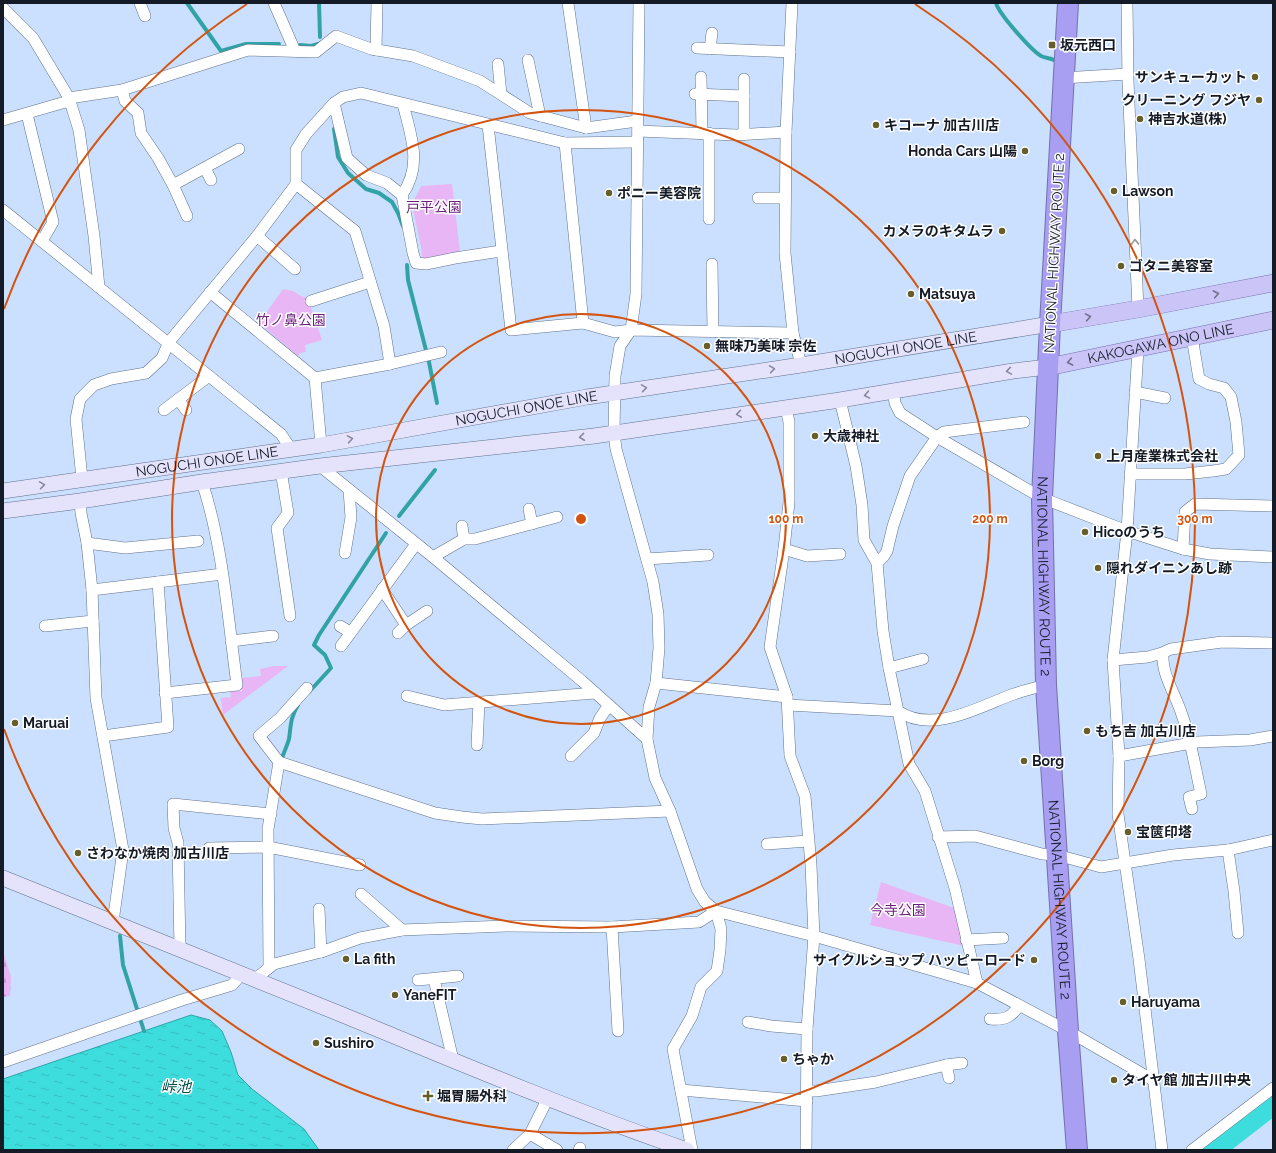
<svg xmlns="http://www.w3.org/2000/svg" width="1276" height="1153" viewBox="0 0 1276 1153" font-family="Raleway,'Noto Sans JP',sans-serif">
	<defs>
		<pattern id="cemetery-stones" width="16" height="16" patternUnits="userSpaceOnUse"><rect width="16" height="16" fill="#e8b6f4"/><path d="M2 7V4a2 2 0 0 1 4 0v3zM10 15v-3a2 2 0 0 1 4 0v3z" fill="#c69cd1"/></pattern>
		<pattern id="water-ripples" width="26" height="14" patternUnits="userSpaceOnUse"><rect width="26" height="14" fill="#3dddde"/><path d="M2 4q2-2 4 0t4 0M15 11q2-2 4 0t4 0" fill="none" stroke="#35bdbe"/></pattern>
	</defs>
	<rect width="100%" height="100%" fill="#cbe0fe"/>
	<path fill="url(#cemetery-stones)" d="M3,951L11,977L10,996L3,997Z"/>
	<g fill="#e8b6f4">
		<path d="M452,184L460,252L427,260L422,257L421,247L412,204L421,186Z"/>
		<path d="M283,289L293,291L301,296L308,298L322,340L305,345L306,352L300,353L298,356L259,323Z"/>
		<path d="M274,666H288L223,715L221,698L231,697L230,691H242L241,678L261,676L260,669Z"/>
		<path d="M881,882L954,908L964,946L870,925Z"/>
	</g>
	<path fill="url(#water-ripples)" stroke="#31a3a7" d="M191,1015L210,1020L222,1031L231,1052L238,1075L252,1089L304,1129L319,1150H3V1079Z"/>
	<g fill="none" stroke-linecap="round" stroke-linejoin="round">
		<g stroke="#31a3a7" stroke-width="4">
			<path d="M187,3L221,51L246,44H279"/>
			<path d="M319,3L320,37"/>
			<path d="M996,3C999,14 1031,50 1041,56C1045,58 1050,58 1054,60"/>
			<path d="M300,45L311,46L322,43"/>
			<path d="M334,129L338,157L348,173L366,189L379,193L392,202L398,213L403,226"/>
			<path d="M407,265L408,280L429,362L437,403"/>
			<path d="M399,516L435,470"/>
			<path d="M309,692L331,668L325,655L314,645L319,635L386,533"/>
			<path d="M282,758C284,752 287,746 289,739C291,726 290,718 298,705"/>
			<path d="M120,936L123,965L144,1031"/>
		</g>
		<path stroke="#3dddde" stroke-width="25" d="M1211,1150L1273,1102"/>
		<defs>
			<g id="street">
				<path d="M140,3L145,16"/>
				<path d="M274,3L295,51"/>
				<path d="M568,3L586,128"/>
				<path d="M639,3L636,294L631,330L620,346L615,376L614,433L616,449L653,582L658,614L659,648L656,683L649,707L647,739L655,778L670,811L697,889L705,902L716,911L814,936L977,983L1068,1031L1153,1080"/>
				<path d="M792,3L786,132L785,253L793,333L801,365"/>
				<path d="M1127,3L1128,81L1138,309"/>
				<path d="M3,8L33,38L69,98L122,90L248,50L316,52L336,36L371,49L413,56L480,81L530,113L586,128L637,121"/>
				<path d="M697,48L790,52"/>
				<path d="M710,49L712,33"/>
				<path d="M376,50L377,3"/>
				<path d="M528,60L540,116"/>
				<path d="M498,64L501,94"/>
				<path d="M701,77L702,133"/>
				<path d="M1063,78L1128,74"/>
				<path d="M122,90L125,101L138,113L141,133L158,158L173,185L187,216"/>
				<path d="M695,94L744,96"/>
				<path d="M69,98L79,130L94,236L99,287"/>
				<path d="M334,103L347,158L366,175L387,183L402,195"/>
				<path d="M403,104C411,136 423,165 402,195L413,253L416,263L426,264L455,258L501,251"/>
				<path d="M27,114L53,222L42,241"/>
				<path d="M3,120L69,101"/>
				<path d="M488,125L511,330L583,323L615,332L631,330L793,333"/>
				<path d="M638,131L736,135L786,132"/>
				<path d="M709,133V219"/>
				<path d="M744,134V79"/>
				<path d="M565,143L583,323"/>
				<path d="M205,168L211,180"/>
				<path d="M296,184L355,231L384,326L390,364"/>
				<path d="M173,185L239,149"/>
				<path d="M758,198H785"/>
				<path d="M3,210L281,434L291,449"/>
				<path d="M257,236L295,269"/>
				<path d="M712,264L713,332"/>
				<path d="M210,292L315,378L390,364L441,352"/>
				<path d="M311,301L370,282"/>
				<path d="M1138,349L1127,531L1113,660L1119,756L1118,814L1139,959L1162,1150"/>
				<path d="M315,378L321,445"/>
				<path d="M893,390L895,403L900,413L937,437L1042,498L1127,531L1183,549L1210,554L1273,557"/>
				<path d="M1135,392L1165,398"/>
				<path d="M178,399L186,410"/>
				<path d="M840,400L856,466L862,505L864,540L877,563L883,631L889,668L909,764L925,791L955,888L977,983"/>
				<path d="M786,408L789,422V502L784,549L770,647L787,697L790,756L805,796L811,865L814,936L807,1029L806,1150"/>
				<path d="M164,410L209,376"/>
				<path d="M320,466L433,557L582,681L647,739"/>
				<path d="M281,471L288,513L277,528L290,616"/>
				<path d="M1130,474H1185L1213,471L1226,469L1239,455L1236,422L1231,397L1224,388L1209,384L1199,379L1192,337"/>
				<path d="M82,479L76,419L80,399L94,385L111,379L146,373L162,358L169,342L257,236L296,184V150L306,134L334,103L343,97L361,93L565,143L637,142"/>
				<path d="M80,501L81,513L87,543L92,590L96,698L123,850L113,922"/>
				<path d="M529,509L532,524"/>
				<path d="M462,526L464,539"/>
				<path d="M87,543L125,548L198,541"/>
				<path d="M784,549L807,556L840,554"/>
				<path d="M1183,549L1185,512L1195,504L1273,506"/>
				<path d="M345,553L351,517L349,490"/>
				<path d="M433,557L464,539H475L557,517"/>
				<path d="M647,559L708,555"/>
				<path d="M877,563L884,556L887,551L893,526L910,476L937,437L944,432L1024,422"/>
				<path d="M158,582L222,574"/>
				<path d="M382,589L406,625"/>
				<path d="M92,590L158,582L168,727L103,736"/>
				<path d="M45,626L93,621"/>
				<path d="M340,626L350,632"/>
				<path d="M398,633L406,625L427,611"/>
				<path d="M231,641L273,636"/>
				<path d="M341,646L416,544"/>
				<path d="M1163,653C1161,674 1176,695 1182,715C1191,740 1195,767 1201,794L1189,797L1192,809"/>
				<path d="M1113,660L1148,657L1162,653L1171,649L1222,642L1273,643"/>
				<path d="M889,668L923,659"/>
				<path d="M656,683L787,697"/>
				<path d="M165,693L237,685C228,619 223,545 202,482"/>
				<path d="M407,696L444,705L595,693"/>
				<path d="M788,705L898,711C932,734 977,708 1011,695C1022,691 1034,688 1046,685"/>
				<path d="M477,745L479,702"/>
				<path d="M571,756L594,733L600,718L609,705"/>
				<path d="M1119,756L1197,742L1250,740L1273,736"/>
				<path d="M279,762L259,736L280,718L307,688"/>
				<path d="M938,837L975,836L1042,854L1057,855L1101,867L1173,855L1228,850L1273,840"/>
				<path d="M767,844L808,841"/>
				<path d="M209,848L268,847L360,865"/>
				<path d="M1228,850L1234,891L1238,933"/>
				<path d="M361,894L402,930"/>
				<path d="M319,909L321,952"/>
				<path d="M612,927L618,1031"/>
				<path d="M966,940L1003,938"/>
				<path d="M180,950L178,843L174,828L173,804L271,814"/>
				<path d="M269,968L268,829L279,762L435,813L462,817L482,819L670,811"/>
				<path d="M255,979L274,964L321,952L360,938L402,930L506,926L612,927L699,922L716,911L721,929L720,950L717,971L701,987L692,1016L673,1049L692,1150"/>
				<path d="M434,979L453,1060"/>
				<path d="M418,980L458,976"/>
				<path d="M990,1019C1005,1020 1010,1018 1019,1006"/>
				<path d="M748,1022L771,1026L807,1029"/>
				<path d="M3,1062L182,1000L232,985L242,974"/>
				<path d="M946,1065L949,1078"/>
				<path d="M681,1090L807,1101"/>
				<path d="M808,1091H816L876,1082L946,1065L962,1063"/>
				<path d="M530,1134L557,1150"/>
				<path d="M513,1150L530,1134L548,1098"/>
				<path d="M579,1150L580,1148"/>
				<path d="M1192,1150L1273,1088"/>
			</g>
			<g id="secondary">
				<path id="s1" d="M3,491L321,445L587,397L801,365L1050,324"/>
				<path d="M3,511L80,501L202,482L320,466L594,436L840,400L1013,371L1048,367"/>
				<path d="M3,878C116,924 230,969 343,1015C457,1062 571,1110 687,1150"/>
			</g>
			<g id="primary">
				<path d="M1050,324L1138,309L1273,283"/>
				<path id="s2" d="M1048,367L1273,320"/>
			</g>
			<g id="highway">
				<path id="s3" d="M1068,3L1050,324L1042,498L1046,685L1068,1031L1077,1150"/>
			</g>
		</defs>
		<use href="#street" stroke="#60728c" stroke-width="12"/>
		<use href="#secondary" stroke="#60728c" stroke-width="16"/>
		<use href="#primary" stroke="#7470ab" stroke-width="18"/>
		<use href="#highway" stroke="#7470ab" stroke-width="22"/>
		<use href="#street" stroke="#fff" stroke-width="11"/>
		<use href="#secondary" stroke="#e5e2fb" stroke-width="15"/>
		<use href="#primary" stroke="#cbc5f7" stroke-width="17"/>
		<use href="#highway" stroke="#a89ef2" stroke-width="20"/>
	</g>
	<defs><path id="oneway-chevron" d="M-2-3.5L2.5 0L-2 3.5" fill="none" stroke-width="1.6" stroke-linecap="round" stroke-linejoin="round"/></defs>
	<use stroke="#95989d" href="#oneway-chevron" transform="translate(1135 242) rotate(-92)"/>
	<g stroke="#70708e">
		<use href="#oneway-chevron" transform="translate(1216 294) rotate(-11)"/>
		<use href="#oneway-chevron" transform="translate(1088 317) rotate(-10)"/>
		<use href="#oneway-chevron" transform="translate(1070 362) rotate(169)"/>
	</g>
	<g stroke="#87889b">
		<use href="#oneway-chevron" transform="translate(772 369) rotate(-9)"/>
		<use href="#oneway-chevron" transform="translate(1009 371) rotate(171)"/>
		<use href="#oneway-chevron" transform="translate(644 388) rotate(-9)"/>
		<use href="#oneway-chevron" transform="translate(867 395) rotate(170)"/>
		<use href="#oneway-chevron" transform="translate(739 414) rotate(172)"/>
		<use href="#oneway-chevron" transform="translate(582 437) rotate(174)"/>
		<use href="#oneway-chevron" transform="translate(350 439) rotate(-10)"/>
		<use href="#oneway-chevron" transform="translate(42 485) rotate(-9)"/>
	</g>
	<g fill="none" stroke="#d3530f" stroke-width="2">
		<circle cx="581" cy="519" r="205"/>
		<circle cx="581" cy="519" r="409"/>
		<path d="M4 309A614 614 0 0 1 247 4M915 4A614 614 0 1 1 4 729"/>
	</g>
	<g fill="#665f2c" stroke="#fff" stroke-width="1.5">
		<rect x="1048" y="41" width="8" height="8" rx="2"/>
		<circle cx="1255" cy="77" r="4"/>
		<circle cx="1259" cy="100" r="4"/>
		<circle cx="1140" cy="119" r="4"/>
		<circle cx="876" cy="125" r="4"/>
		<circle cx="1025" cy="151" r="4"/>
		<circle cx="1114" cy="191" r="4"/>
		<circle cx="609" cy="193" r="4"/>
		<circle cx="1002" cy="231" r="4"/>
		<circle cx="1121" cy="266" r="4"/>
		<circle cx="911" cy="294" r="4"/>
		<circle cx="707" cy="346" r="4"/>
		<circle cx="815" cy="436" r="4"/>
		<circle cx="1098" cy="456" r="4"/>
		<circle cx="1085" cy="532" r="4"/>
		<circle cx="1098" cy="568" r="4"/>
		<circle cx="15" cy="723" r="4"/>
		<circle cx="1087" cy="731" r="4"/>
		<circle cx="1024" cy="761" r="4"/>
		<circle cx="1128" cy="832" r="4"/>
		<circle cx="78" cy="853" r="4"/>
		<circle cx="346" cy="959" r="4"/>
		<circle cx="1034" cy="960" r="4"/>
		<circle cx="395" cy="995" r="4"/>
		<circle cx="1123" cy="1002" r="4"/>
		<circle cx="316" cy="1043" r="4"/>
		<circle cx="784" cy="1059" r="4"/>
		<circle cx="1114" cy="1080" r="4"/>
		<path d="M426 1090h4v4h4v4h-4v4h-4v-4h-4v-4h4z"/>
	</g>
	<g text-anchor="middle" dominant-baseline="central" stroke-width="3" stroke-linejoin="round" paint-order="stroke">
		<g font-size="14" font-weight="bold" fill="#141b26" stroke="#fff" text-anchor="start">
			<text x="1060" y="45">坂元西口</text>
			<text x="1247" y="77" text-anchor="end">サンキューカット</text>
			<text x="1251" y="100" text-anchor="end">クリーニング フジヤ</text>
			<text x="1148" y="119">神吉水道(株)</text>
			<text x="884" y="125">キコーナ 加古川店</text>
			<text x="1017" y="151" text-anchor="end">Honda Cars 山陽</text>
			<text x="1122" y="191">Lawson</text>
			<text x="617" y="193">ポニー美容院</text>
			<text x="994" y="231" text-anchor="end">カメラのキタムラ</text>
			<text x="1129" y="266">ゴタニ美容室</text>
			<text x="919" y="294">Matsuya</text>
			<text x="715" y="346">無味乃美味 宗佐</text>
			<text x="823" y="436">大歳神社</text>
			<text x="1106" y="456">上月産業株式会社</text>
			<text x="1093" y="532">Hicoのうち</text>
			<text x="1106" y="568">隠れダイニンあし跡</text>
			<text x="23" y="723">Maruai</text>
			<text x="1095" y="731">もち吉 加古川店</text>
			<text x="1032" y="761">Borg</text>
			<text x="1136" y="832">宝篋印塔</text>
			<text x="86" y="853">さわなか焼肉 加古川店</text>
			<text x="354" y="959">La fith</text>
			<text x="1026" y="960" text-anchor="end">サイクルショップ ハッピーロード</text>
			<text x="403" y="995">YaneFIT</text>
			<text x="1131" y="1002">Haruyama</text>
			<text x="324" y="1043">Sushiro</text>
			<text x="792" y="1059">ちゃか</text>
			<text x="1122" y="1080">タイヤ館 加古川中央</text>
			<text x="437" y="1096">堀胃腸外科</text>
		</g>
		<g font-size="14" fill="#6a1f7b" stroke="#fff">
			<text x="434" y="207">戸平公園</text>
			<text x="291" y="320">竹ノ鼻公園</text>
			<text x="898" y="910">今寺公園</text>
		</g>
		<g font-size="14" fill="#141b26" stroke="#fff">
			<text transform="translate(1054 253) rotate(-87)">NATIONAL HIGHWAY ROUTE 2</text>
			<text stroke="none"><textPath href="#s2" startOffset="115">KAKOGAWA ONO LINE</textPath></text>
			<text stroke="none"><textPath href="#s1" startOffset="914">NOGUCHI ONOE LINE</textPath></text>
			<text stroke="none"><textPath href="#s1" startOffset="530">NOGUCHI ONOE LINE</textPath></text>
			<text stroke="none"><textPath href="#s1" startOffset="206">NOGUCHI ONOE LINE</textPath></text>
			<text stroke="none"><textPath href="#s3" startOffset="574">NATIONAL HIGHWAY ROUTE 2</textPath></text>
			<text stroke="none"><textPath href="#s3" startOffset="898">NATIONAL HIGHWAY ROUTE 2</textPath></text>
		</g>
		<g font-size="15" font-style="italic" fill="#004949" stroke="#fff">
			<text x="176" y="1087">峠池</text>
		</g>
	</g>
	<circle cx="581" cy="519" r="6" fill="#d3530f" stroke="#fff" stroke-width="2"/>
	<g font-size="12" text-anchor="middle" font-weight="bold" fill="#d3530f" stroke="#fff" stroke-width="3" stroke-linejoin="round" paint-order="stroke">
		<text x="786" y="523">100 m</text>
		<text x="990" y="523">200 m</text>
		<text x="1195" y="523">300 m</text>
	</g>
	<rect width="1276" height="1153" fill="none" stroke="#141b26" stroke-width="8"/>
</svg>
